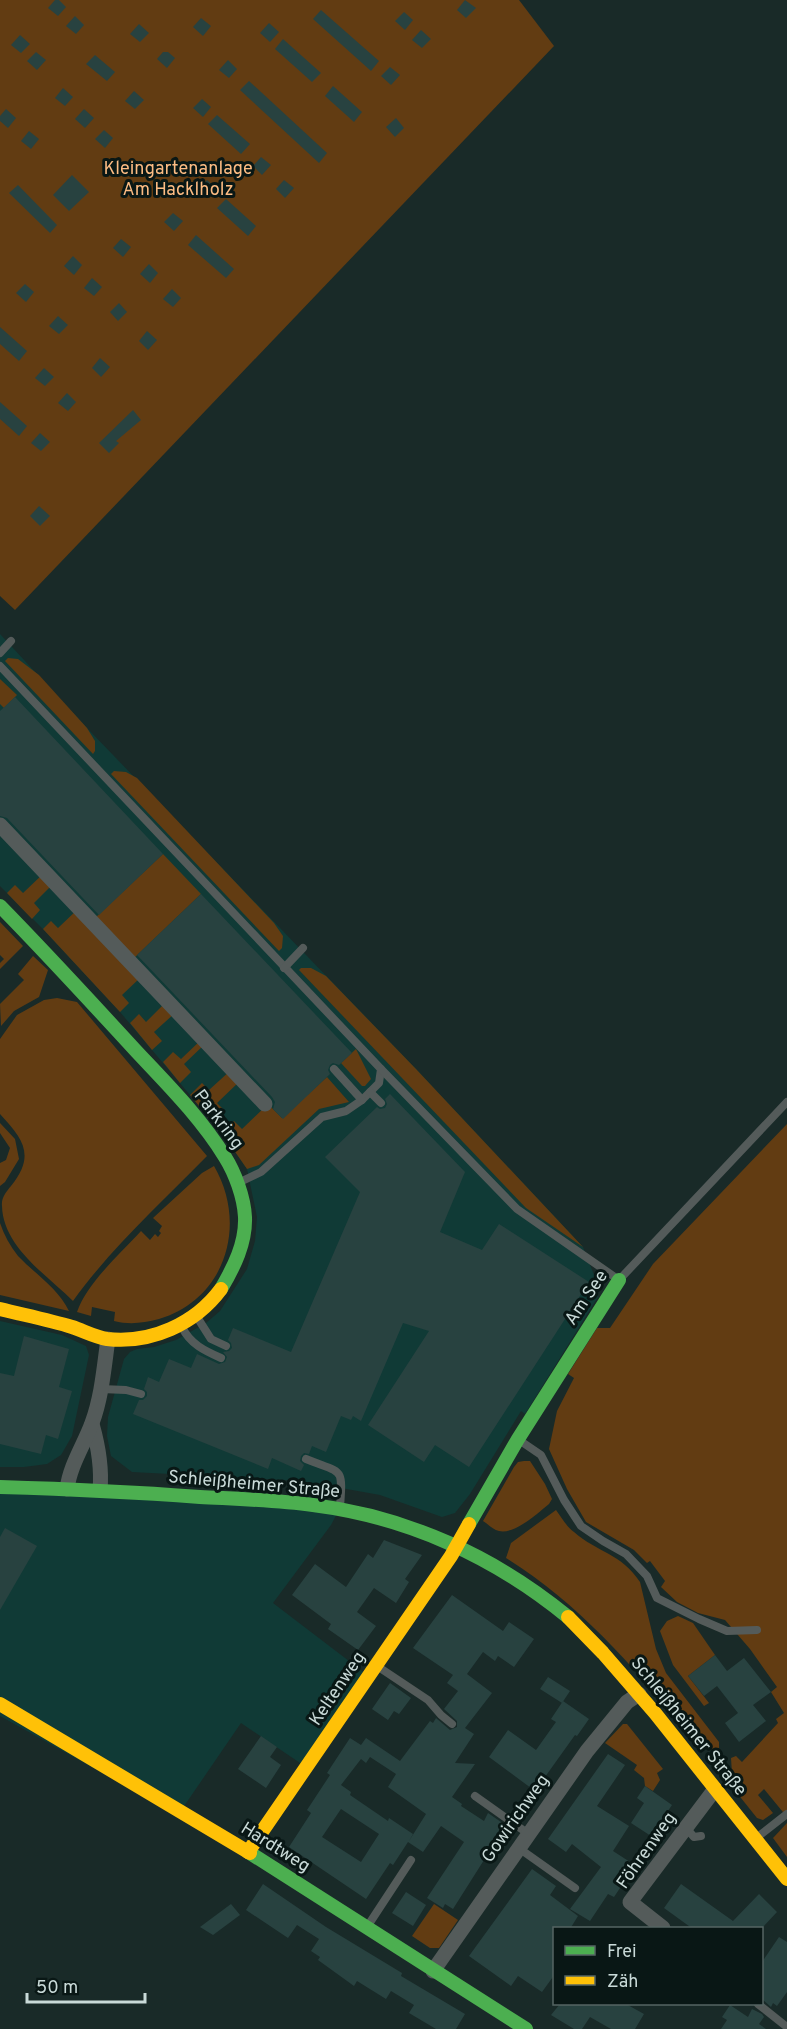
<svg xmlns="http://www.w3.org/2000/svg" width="787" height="2029" viewBox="0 0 787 2029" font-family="Overpass,sans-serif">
	<rect width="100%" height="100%" fill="#192a28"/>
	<g fill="#103a36">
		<path d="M0,634L87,728L416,1069L583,1247L596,1280L598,1297L525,1414L521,1411L470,1494L455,1513L442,1517L380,1495L302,1481L132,1472L111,1456L107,1436L108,1417L124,1359L130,1352L137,1349L154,1347L176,1340L206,1323L220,1311L247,1269L255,1241L257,1217L247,1169L222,1133L120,1012L43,929L0,886Z"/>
		<path d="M0,1321L62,1335L86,1346L89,1355L72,1436L61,1455L47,1464L24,1467H0Z"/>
		<path d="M0,1482L341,1506L331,1525L273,1603L366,1674L303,1765L241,1723L178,1815L0,1716Z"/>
	</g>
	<g fill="#623c12">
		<path d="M0,0H519L554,46L15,610L0,596Z"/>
		<path d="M8,658L18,659L39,675L87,728L95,741V751L93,754L5,661Z"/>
		<path d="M0,679L17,695L4,708L0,704Z"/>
		<path d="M114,771L126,772L137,778L274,923L283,936L282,948L279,951L111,774Z"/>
		<path d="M163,854L201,894L132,960L94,919Z"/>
		<path d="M44,873L54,883L34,903L40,910L32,919L7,893L15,885L23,893Z"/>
		<path d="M78,909L141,977L122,995L129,1003L120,1012L43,929L51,921L58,928Z"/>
		<path d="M0,922L23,946L0,969V963L4,959L0,955Z"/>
		<path d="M33,956L48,970L39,997L14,1011L1,1026L0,1004L24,980L18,974Z"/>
		<path d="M301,968H311L326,976L416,1069L583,1247L526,1208L299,970Z"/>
		<path d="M57,998L77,1002L207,1156C161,1203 111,1248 73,1301C47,1275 3,1247 2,1206C1,1198 6,1192 11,1186C36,1155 23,1139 0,1114V1039L17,1015L44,1000Z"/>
		<path d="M165,1003L175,1013L154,1032L162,1041L152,1050L130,1023L139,1014L146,1022Z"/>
		<path d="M201,1040L205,1044L184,1064L191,1072L180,1083L163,1062L173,1052L181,1059Z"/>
		<path d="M356,1049L371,1079L365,1086H362L341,1063Z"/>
		<path d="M231,1070L240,1081L217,1103L224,1110L212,1122L190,1095L202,1083L209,1090Z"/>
		<path d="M327,1077L349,1102L319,1109L259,1165L247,1169L222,1133L234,1121L242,1129L268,1104L282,1118Z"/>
		<path d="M0,1123L15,1139L19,1159L5,1182L0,1186V1163L6,1160L10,1148L0,1133Z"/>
		<path d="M787,1124V1817L764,1789L758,1795L773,1813L763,1820L757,1818L733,1788L731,1758L736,1756L742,1762L778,1723L776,1719L784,1713L771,1692L777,1687L750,1649L725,1620L698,1613L677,1602L661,1587L665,1581L650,1561L647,1563L634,1550L586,1522L567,1489L549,1449L557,1411L574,1378L568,1374L597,1328H610L653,1264Z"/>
		<path d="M214,1166C248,1224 226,1299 159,1319C143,1323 130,1325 114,1321L115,1312L92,1307L91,1316L77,1312C87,1283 120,1254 141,1231L150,1240L155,1234L158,1237L161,1233L159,1231L162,1226L153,1218L202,1173Z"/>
		<path d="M0,1223C4,1235 10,1246 18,1256C35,1274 58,1288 69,1311L0,1295Z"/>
		<path d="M524,1461H530L545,1484L552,1499L549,1504C538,1513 514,1535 499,1531C493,1530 488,1524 483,1521L514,1467L518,1462Z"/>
		<path d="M556,1510C562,1518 566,1526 574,1532C598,1553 621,1553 640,1582L656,1649L666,1673L719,1742V1748L714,1752L690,1723L684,1728C631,1664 577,1602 506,1558L511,1543Z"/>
		<path d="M678,1616L693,1623L715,1655L688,1676L709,1703L704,1706L673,1665L660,1631L667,1621Z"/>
		<path d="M623,1724H627L663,1769L657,1773L660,1780L653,1791L645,1786L644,1778L634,1770L637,1765L605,1743Z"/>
		<path d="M787,1823V1857L773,1838Z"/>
		<path d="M434,1904L458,1920L439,1948H430L412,1936Z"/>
	</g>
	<g fill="#284240" fill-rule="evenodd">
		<path d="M55,0H59L66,7L58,16L48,8Z"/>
		<path d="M465,0L476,8L466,18L457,10Z"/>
		<path d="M321,10L379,61L371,71L313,19Z"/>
		<path d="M404,12L413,20L405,30L395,21Z"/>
		<path d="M75,16L84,25L76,34L66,26Z"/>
		<path d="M201,18L211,26L203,36L193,27Z"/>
		<path d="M269,23L279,32L270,42L260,33Z"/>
		<path d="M139,24L149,33L140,42L130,34Z"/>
		<path d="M421,30L431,39L422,48L412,40Z"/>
		<path d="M20,35L30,44L21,53L11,45Z"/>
		<path d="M283,39L321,73L312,82L275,49Z"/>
		<path d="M36,52L46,60L37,70L27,61Z"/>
		<path d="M163,52H168L175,58L167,68L157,59Z"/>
		<path d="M95,55L115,72L107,81L86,64Z"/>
		<path d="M228,60L237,69L229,78L219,70Z"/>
		<path d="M390,67L400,75L391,85L381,76Z"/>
		<path d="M249,81L327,153L319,163L240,90Z"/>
		<path d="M333,86L362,112L354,122L325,96Z"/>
		<path d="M63,88L73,97L65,106L55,98Z"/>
		<path d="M134,91L144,100L135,109L125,101Z"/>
		<path d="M202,99L211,107L203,117L193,108Z"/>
		<path d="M6,109L16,118L8,128L0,121V116Z"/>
		<path d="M84,109L94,118L85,128L75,119Z"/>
		<path d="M217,115L250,144L241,154L208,124Z"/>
		<path d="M396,118L404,128L395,137L386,127Z"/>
		<path d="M104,130L113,138L105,148L95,139Z"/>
		<path d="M29,131L39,139L31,149L21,141Z"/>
		<path d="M261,157L271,165L262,175L253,166Z"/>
		<path d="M72,175L89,192L69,211L53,195Z"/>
		<path d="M207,180L217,189L208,198L198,190Z"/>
		<path d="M284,180L294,188L285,198L276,189Z"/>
		<path d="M18,185L57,225L50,233L9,193Z"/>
		<path d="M226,199L256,226L248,236L217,208Z"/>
		<path d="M173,213L183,221L174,231L164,222Z"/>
		<path d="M196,235L234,269L226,278L188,245Z"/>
		<path d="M121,239L131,247L123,257L113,248Z"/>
		<path d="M73,256L82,265L74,275L64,266Z"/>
		<path d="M149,264L158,273L150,283L140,274Z"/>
		<path d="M92,278L102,287L94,296L84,288Z"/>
		<path d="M25,284L34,292L26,302L16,293Z"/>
		<path d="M172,289L181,298L173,307L163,299Z"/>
		<path d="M119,303L127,312L118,321L110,312Z"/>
		<path d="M58,316L68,325L59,334L49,326Z"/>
		<path d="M0,327L27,351L19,361L0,344Z"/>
		<path d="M147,331L157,340L148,350L139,341Z"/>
		<path d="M100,358L110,367L101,377L92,368Z"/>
		<path d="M44,368L54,377L45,386L35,378Z"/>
		<path d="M67,393L76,402L68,411L58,403Z"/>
		<path d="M0,402L27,426L19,436L0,419Z"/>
		<path d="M133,410L141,420L116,441L119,443L109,453L99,443Z"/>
		<path d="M40,433L50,442L41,451L31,443Z"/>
		<path d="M39,506L50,516L40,526L30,516Z"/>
		<path d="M15,697L163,854L99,915L7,818L0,816V711Z"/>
		<path d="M201,894L352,1053L339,1065L333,1063L330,1065L328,1070L330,1074L283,1119L273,1109L275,1102L272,1097L137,955Z"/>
		<path d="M390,1094L465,1172L440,1232L482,1250L499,1224L589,1282L469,1467L435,1445L424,1462L368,1425L429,1331L403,1323L361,1421L353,1416L351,1420L341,1416L326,1452L312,1446L309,1454L304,1453L301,1456L300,1461L304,1465L301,1471L272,1458L268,1469L133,1414L139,1400H143L147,1396V1392L144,1389L148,1377L159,1382L169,1359L191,1368L197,1354L219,1364L225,1362L227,1357L223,1352L229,1351L232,1348L231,1343L228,1340L233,1328L291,1352L360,1192L325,1157L377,1107L380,1109L385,1108L387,1104L385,1099Z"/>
		<path d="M24,1336L69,1349L59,1387L72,1391L58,1439L46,1435L41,1454L0,1444V1373L14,1376Z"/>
		<path d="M5,1528L37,1546L0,1610V1537Z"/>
		<path d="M384,1540L422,1555L405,1579L409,1582L396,1603L374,1588L357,1612L376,1626L358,1650L328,1629L331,1624L292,1595L315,1564L346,1587L368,1554L373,1558Z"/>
		<path d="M452,1595L503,1631L509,1622L534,1639L514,1667L498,1656L495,1661L483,1652L467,1674L492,1693L465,1728L474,1734L455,1763L475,1764L452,1797L462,1804L461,1806L484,1821L488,1813L501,1822L506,1826L502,1833L504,1834L486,1861L484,1860L453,1909L445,1904L443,1908L427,1898L464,1842L441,1826L423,1852L408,1842L393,1865L390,1863L366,1899L289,1847L311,1813L307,1810L330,1775L327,1773L350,1738L361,1745L366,1738L400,1761L430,1721L433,1723L436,1718L450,1730L457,1727V1721L444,1709L458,1691L447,1683L453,1675L413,1648ZM370,1757L396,1774L388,1787L426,1814L409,1841L413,1834L389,1818L388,1821L350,1795L351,1792L341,1785L361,1759L366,1763ZM341,1809L379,1834L361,1862L322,1837Z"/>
		<path d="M715,1655L727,1671L744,1658L771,1692L753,1705L766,1721L739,1742L725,1723L738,1713L717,1686L704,1696L688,1676Z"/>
		<path d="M548,1677L570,1691L562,1703L540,1689Z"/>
		<path d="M390,1683L411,1698L399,1714L394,1711L388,1720L372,1709Z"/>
		<path d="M563,1701L589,1719L577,1736L575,1735L535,1791L489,1757L508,1730L536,1750L556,1722L551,1719Z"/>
		<path d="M261,1736L277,1747L270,1757L281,1765L266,1788L238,1769Z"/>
		<path d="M608,1754L625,1765L597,1806L629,1826L613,1851L630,1862L619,1878L624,1882L614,1897L608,1894L590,1921L570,1909L601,1867L572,1844L566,1852L548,1839Z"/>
		<path d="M645,1786L672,1805L651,1836L631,1823L644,1803L637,1798Z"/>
		<path d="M532,1869L556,1886L550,1895L578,1916L570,1929H555V1974L542,1992L518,1976L511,1986L469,1956Z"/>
		<path d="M263,1884L326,1927L402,1973L401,1976L465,2014L456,2029H436L409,2013L414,2005L391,1991L386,1999L357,1981L354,1986L318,1960L320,1957L311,1951L319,1939L297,1925L288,1938L246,1910Z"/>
		<path d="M681,1884L733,1921L759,1894L777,1912L761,1929H693L664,1908Z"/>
		<path d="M406,1892L426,1905L413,1926L392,1913Z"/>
		<path d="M231,1904L240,1915L213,1935L200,1927Z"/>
		<path d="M779,1937L787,1942V1992L777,2006L773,2003L771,2007L762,1999V1962Z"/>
		<path d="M560,2004H626L644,2014L635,2029H611L590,2017L582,2029H574L551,2015Z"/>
		<path d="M730,2005L748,2017L752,2009L762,2014L764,2017L759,2024L766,2029H721L727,2020L722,2017Z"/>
	</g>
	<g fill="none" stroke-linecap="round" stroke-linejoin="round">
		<g stroke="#545b5a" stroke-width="8">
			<path d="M0,653L11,641"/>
			<path d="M0,666L381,1069L379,1083L362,1100L346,1111L322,1117L261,1172L238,1183"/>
			<path d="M284,968L303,948"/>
			<path d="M334,1069L362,1100"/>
			<path d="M381,1069L517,1209L619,1280L787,1102"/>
			<path d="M370,1092L381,1103"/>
			<path d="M197,1317L211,1339L226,1346"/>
			<path d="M182,1327C190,1344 205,1351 221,1358"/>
			<path d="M101,1389L126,1390L141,1394"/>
			<path d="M519,1440L541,1455L564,1500L581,1526L603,1541L626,1554L647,1576L657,1598L699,1619L727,1631L757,1630"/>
			<path d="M306,1459C343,1474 343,1466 340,1507"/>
			<path d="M377,1666L428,1700L441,1715L452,1724"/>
			<path d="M475,1796L530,1835"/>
			<path d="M686,1828L694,1837L701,1836"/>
			<path d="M755,1839L787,1814"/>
			<path d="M520,1849L575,1888"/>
			<path d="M367,1927L411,1860"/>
			<path d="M758,2004L787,2027"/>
		</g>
		<g stroke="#545b5a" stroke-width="15">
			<path d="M0,825L265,1104"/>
			<path d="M92,1424C98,1445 102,1468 100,1490"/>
			<path d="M67,1489C70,1465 84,1445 92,1423C102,1396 104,1367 108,1339"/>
			<path d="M663,1928L630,1902L715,1789"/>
			<path d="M433,1971L587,1751L627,1702L639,1694"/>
		</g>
		<g stroke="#4caf50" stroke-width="14">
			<path d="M0,906C47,954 92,1003 137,1052C168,1085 201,1118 225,1157C235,1173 244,1197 245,1217C246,1243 234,1267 221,1289"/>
			<path d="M0,1487C67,1489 133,1492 200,1497C238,1499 276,1500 313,1505C408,1517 495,1557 568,1617"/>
			<path d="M469,1524L518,1439L619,1280"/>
			<path d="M250,1853L526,2029"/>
		</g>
		<g stroke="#ffc107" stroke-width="14">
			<path d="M0,1309C24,1315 49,1320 72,1327C84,1331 95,1337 107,1339C151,1344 195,1324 221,1289"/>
			<path d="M568,1617L603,1653L655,1713L787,1879"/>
			<path d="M0,1704L250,1853"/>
			<path d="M248,1852L451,1556L469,1524"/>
		</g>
	</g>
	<g text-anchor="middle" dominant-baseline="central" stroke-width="6" stroke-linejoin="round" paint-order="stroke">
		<g font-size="18" fill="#fdbc83" stroke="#091715">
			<text x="178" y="169">Kleingartenanlage<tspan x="178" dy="21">Am Hacklholz</tspan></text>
		</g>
		<g font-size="18" fill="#c9dad8" stroke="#091715">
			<text transform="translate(218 1120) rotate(53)">Parkring</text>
			<text transform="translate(587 1298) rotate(-56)">Am See</text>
			<text transform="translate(254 1485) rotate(5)">Schleißheimer Straße</text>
			<text transform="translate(338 1689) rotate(-56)">Keltenweg</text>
			<text transform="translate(688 1727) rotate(51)">Schleißheimer Straße</text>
			<text transform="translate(516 1819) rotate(-55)">Gowirichweg</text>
			<text transform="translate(275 1848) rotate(32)">Hardtweg</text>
			<text transform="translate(647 1851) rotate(-55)">Föhrenweg</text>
		</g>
	</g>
	<rect x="553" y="1927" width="210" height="78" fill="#091715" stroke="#566563" stroke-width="1.5"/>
	<rect x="565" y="1946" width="30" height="9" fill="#4caf50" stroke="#566563" stroke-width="1.5"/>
	<text x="607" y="1957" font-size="18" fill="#c9dad8">Frei</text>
	<rect x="565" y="1976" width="30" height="9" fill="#ffc107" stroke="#566563" stroke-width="1.5"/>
	<text x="607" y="1987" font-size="18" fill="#c9dad8">Zäh</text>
	<path d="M27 1993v9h118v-9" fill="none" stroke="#c9dad8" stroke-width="3"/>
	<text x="36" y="1993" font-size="18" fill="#c9dad8" stroke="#091715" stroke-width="4.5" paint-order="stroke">50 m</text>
</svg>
